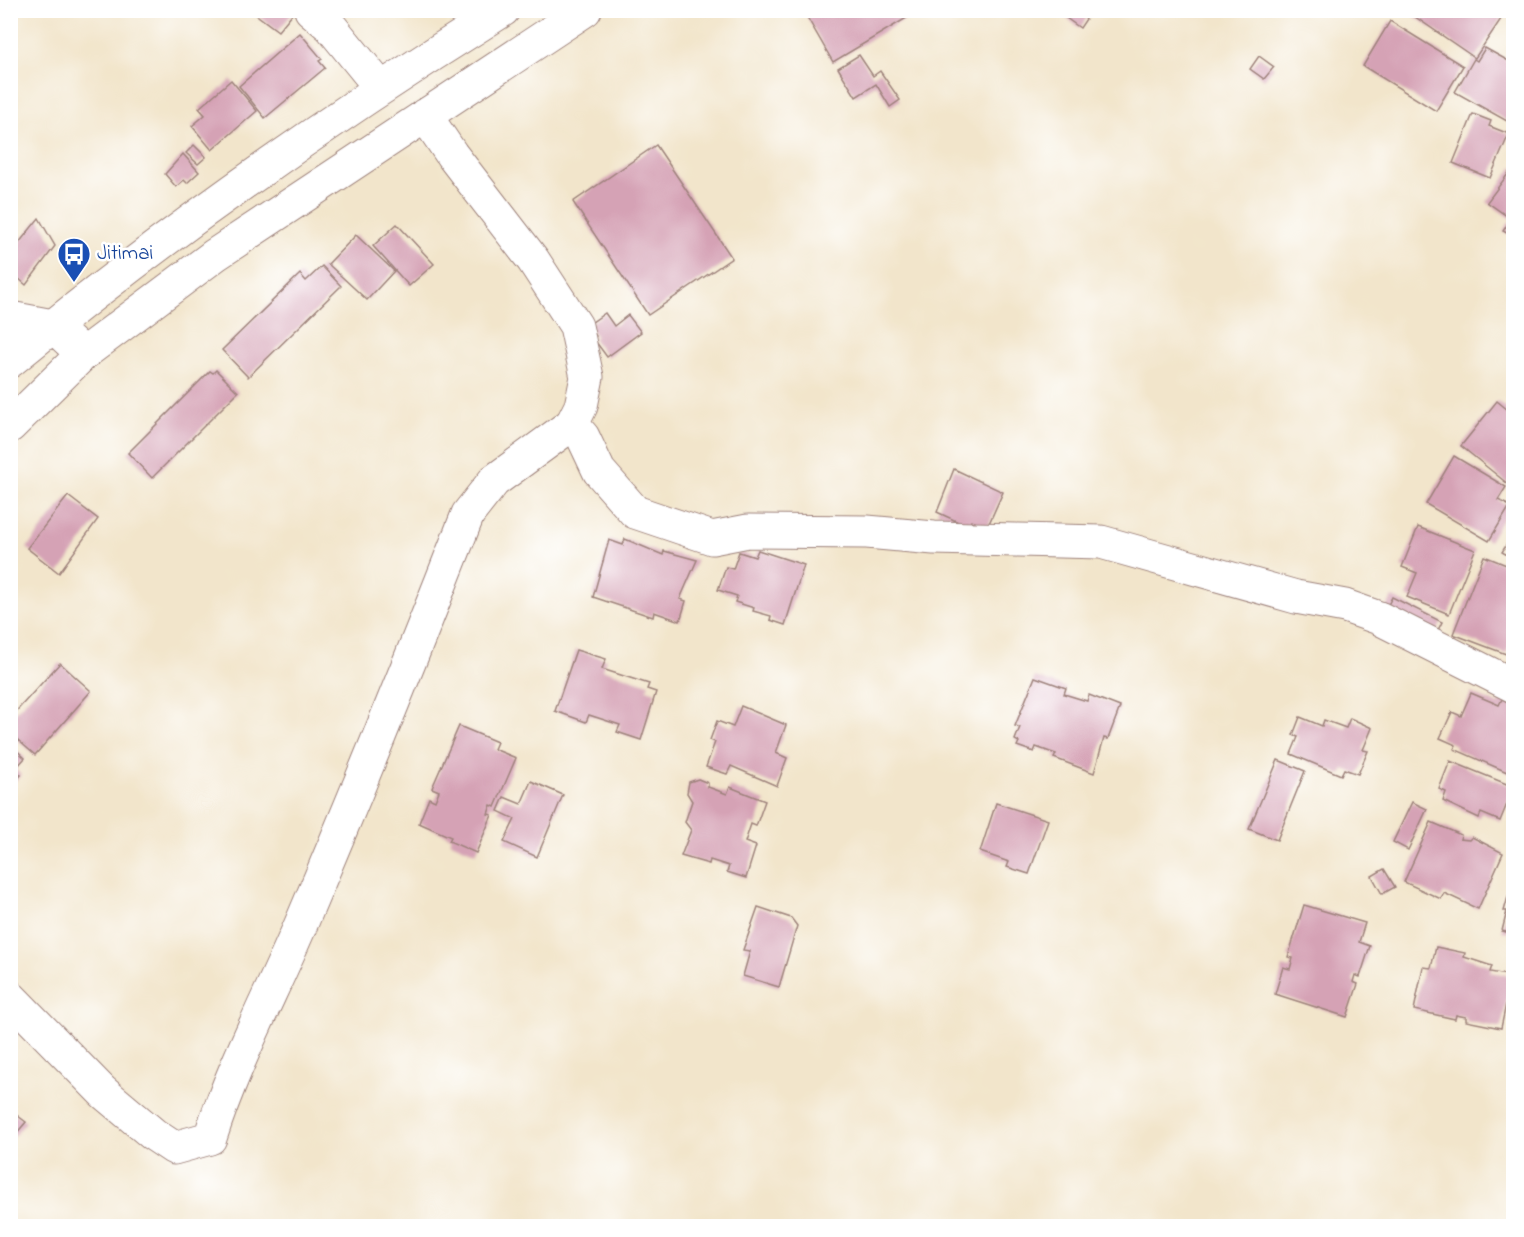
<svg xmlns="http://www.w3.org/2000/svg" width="1524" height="1237" viewBox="0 0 1524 1237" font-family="'Indie Flower',sans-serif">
	<rect width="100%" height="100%" fill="#fff"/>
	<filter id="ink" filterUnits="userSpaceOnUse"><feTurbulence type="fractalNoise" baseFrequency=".0167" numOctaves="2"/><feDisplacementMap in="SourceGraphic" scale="12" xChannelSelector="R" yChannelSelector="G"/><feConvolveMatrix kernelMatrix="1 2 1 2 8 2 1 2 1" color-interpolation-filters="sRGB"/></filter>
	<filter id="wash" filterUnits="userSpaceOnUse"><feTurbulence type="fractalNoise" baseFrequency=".008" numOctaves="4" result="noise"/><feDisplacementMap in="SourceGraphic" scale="24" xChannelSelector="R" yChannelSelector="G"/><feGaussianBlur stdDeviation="1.35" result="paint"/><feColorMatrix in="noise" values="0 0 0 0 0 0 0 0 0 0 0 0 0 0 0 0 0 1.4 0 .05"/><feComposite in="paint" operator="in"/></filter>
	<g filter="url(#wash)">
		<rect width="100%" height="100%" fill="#f2e5cb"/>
		<g id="blocks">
			<g fill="#d5a2b5">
				<path d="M250,10H287L292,14L278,31Z"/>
				<path d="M803,10H920L833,62Z"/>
				<path d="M1055,10H1092L1080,28Z"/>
				<path d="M1414,10H1507L1475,58L1411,14Z"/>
				<path d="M1390,21L1463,66L1436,111L1363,66Z"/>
				<path d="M300,33L322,59L319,61L325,68L265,118L239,86Z"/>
				<path d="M1485,48L1514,64V125L1455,92L1474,59L1477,61Z"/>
				<path d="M859,55L873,76L880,71L900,100L890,107L876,84L856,97L838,68Z"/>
				<path d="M1259,56L1274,67L1264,79L1250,69Z"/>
				<path d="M231,80L257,111L212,150L192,126L205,115L199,108Z"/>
				<path d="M1473,114L1491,121L1489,126L1509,134L1490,178L1453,163Z"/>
				<path d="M194,145L206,157L198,164L186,153Z"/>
				<path d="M656,145L732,258L648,315L573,202Z"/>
				<path d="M183,154L199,172L187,183L184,180L176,187L165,174Z"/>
				<path d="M1514,166V221L1487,202Z"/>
				<path d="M39,218L55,246L26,285L10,271V254Z"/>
				<path d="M1510,221L1514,223V237L1503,231Z"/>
				<path d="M397,224L434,264L409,286L373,246Z"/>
				<path d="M356,235L394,271L367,300L328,264Z"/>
				<path d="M322,266L341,286L248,377L222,350L300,274L306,281Z"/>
				<path d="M605,313L614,326L628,315L641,332L607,357L593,338L596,336L588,325Z"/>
				<path d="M216,370L238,392L152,478L128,453L210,371L213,373Z"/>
				<path d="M1497,401L1514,415V489L1461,446Z"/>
				<path d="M1454,456L1506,487L1498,500L1510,506L1489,541L1426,504Z"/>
				<path d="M954,469L1003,492L987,528L971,521L969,527L937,512Z"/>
				<path d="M68,496L98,519L59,573L27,548Z"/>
				<path d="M1514,524V559L1502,552L1512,536L1508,534Z"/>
				<path d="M1418,527L1475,550L1449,614L1407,597L1417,573L1402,567Z"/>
				<path d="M625,539L663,555L664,551L697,560L680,599L686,601L680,621L654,612L653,617L593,597L609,540L623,545Z"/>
				<path d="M758,550L804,565L785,625L770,620L771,616L753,611L754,608L735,602L737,596L718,590L726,567L733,569L739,552L755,557Z"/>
				<path d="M1484,556L1514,568V635L1506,654L1453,634Z"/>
				<path d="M1392,597L1442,622L1435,636L1385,611Z"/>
				<path d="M576,650L606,659L602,669L649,684L647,689L656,692L641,740L617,732L620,725L589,715L586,722L555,711Z"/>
				<path d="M60,663L91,691L35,755L10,733V718Z"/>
				<path d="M1035,677L1066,688L1064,694L1087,701L1089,695L1120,707L1108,739L1104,738L1094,773L1054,758L1056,754L1036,747L1034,752L1017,746L1019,742L1015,740L1020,727L1015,726Z"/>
				<path d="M1471,693L1499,705L1502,699L1514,705V775L1454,749L1456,745L1440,738L1452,712L1461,716Z"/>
				<path d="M741,706L786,725L776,753L787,758L777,786L731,766L727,774L706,767L715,742L710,740L717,721L733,727Z"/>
				<path d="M1300,717L1322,726L1324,720L1346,728L1350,718L1372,728L1363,750L1368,751L1358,774L1344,769L1341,775L1291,754L1298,737L1293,735Z"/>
				<path d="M459,726L497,742L494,749L516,758L495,807L491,805L488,814L492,815L476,853L449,841L451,837L419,823L429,798L435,801L439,791L432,788Z"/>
				<path d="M10,744L25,758L15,769L21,775L10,787Z"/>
				<path d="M1278,760L1305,771L1277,840L1249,829Z"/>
				<path d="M1450,761L1514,787L1500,821L1481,813L1479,818L1443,801L1446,792L1439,789Z"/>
				<path d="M698,779L708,783V787L727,794L730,787L765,801L756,826L751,824L745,842L756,846L746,878L727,872L729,866L710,860L709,864L681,856L691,830L685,822L692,801L687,793L689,782Z"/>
				<path d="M531,781L563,795L537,857L504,842L515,819L498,811L504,797L521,804Z"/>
				<path d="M1412,802L1427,809L1408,850L1393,842Z"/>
				<path d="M996,803L1048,820L1029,874L1007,867L1009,862L980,852Z"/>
				<path d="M1431,822L1461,835L1460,839L1469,840L1472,837L1503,853L1478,909L1444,893L1441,899L1404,882Z"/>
				<path d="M1384,869L1395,887L1382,894L1372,876Z"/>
				<path d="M1514,876V934L1502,931L1507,911H1504Z"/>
				<path d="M1304,905L1365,923L1359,942L1370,946L1360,977L1355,975L1353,982L1358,984L1347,1017L1275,994L1283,967L1290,969L1293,958L1288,957Z"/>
				<path d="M758,907L791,918L797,926L779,987L743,976L750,951L743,950Z"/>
				<path d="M1436,947L1465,953L1464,957L1492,966L1490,972L1512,976L1501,1028L1466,1021V1017L1456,1015L1455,1019L1414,1010L1423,967L1431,968Z"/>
				<path d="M10,1110L26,1122L10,1141Z"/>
			</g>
		</g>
	</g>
	<g filter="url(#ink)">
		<use href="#blocks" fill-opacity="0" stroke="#9e827b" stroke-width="1.5"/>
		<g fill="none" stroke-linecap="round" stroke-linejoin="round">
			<defs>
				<g id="minor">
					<path d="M311,10L331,27L380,87"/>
					<path d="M425,115L452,155L533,260L576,326L587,377L581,406L572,424L583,437L599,471L635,512L712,538L748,531L867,532L934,538L1101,542L1296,597L1345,606L1379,618L1514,686"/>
					<path d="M10,318L53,326L83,354"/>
					<path d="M10,997L103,1092L153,1134L174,1148L210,1138C234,1062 273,991 304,917C361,783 415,649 468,514L494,481L572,424"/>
				</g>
				<g id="major">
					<path d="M10,361C166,233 332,117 503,10"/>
					<path d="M10,426L83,354L215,255L585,10"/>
				</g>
			</defs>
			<use href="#minor" stroke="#9e827b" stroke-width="35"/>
			<use href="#major" stroke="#9e827b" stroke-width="35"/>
			<use href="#minor" stroke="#fff" stroke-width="33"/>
			<use href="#major" stroke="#fff" stroke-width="33"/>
		</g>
	</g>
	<defs>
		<symbol id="bus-pin" viewBox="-11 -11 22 30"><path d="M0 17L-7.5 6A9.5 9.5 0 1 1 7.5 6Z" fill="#1a4fb4" stroke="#fff"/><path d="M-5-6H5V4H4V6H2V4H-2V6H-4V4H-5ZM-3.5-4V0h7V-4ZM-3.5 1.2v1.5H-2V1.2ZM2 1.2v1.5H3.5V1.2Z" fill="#fff"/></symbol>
	</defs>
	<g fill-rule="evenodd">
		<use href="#bus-pin" x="55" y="235" width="38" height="52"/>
	</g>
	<g text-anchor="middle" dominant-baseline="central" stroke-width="5" stroke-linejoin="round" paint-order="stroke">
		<g font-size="21" fill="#164399" stroke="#fff" text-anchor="start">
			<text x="97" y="254">Jitimai</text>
		</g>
	</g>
	<rect width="1524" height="1237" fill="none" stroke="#fff" stroke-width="36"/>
</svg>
